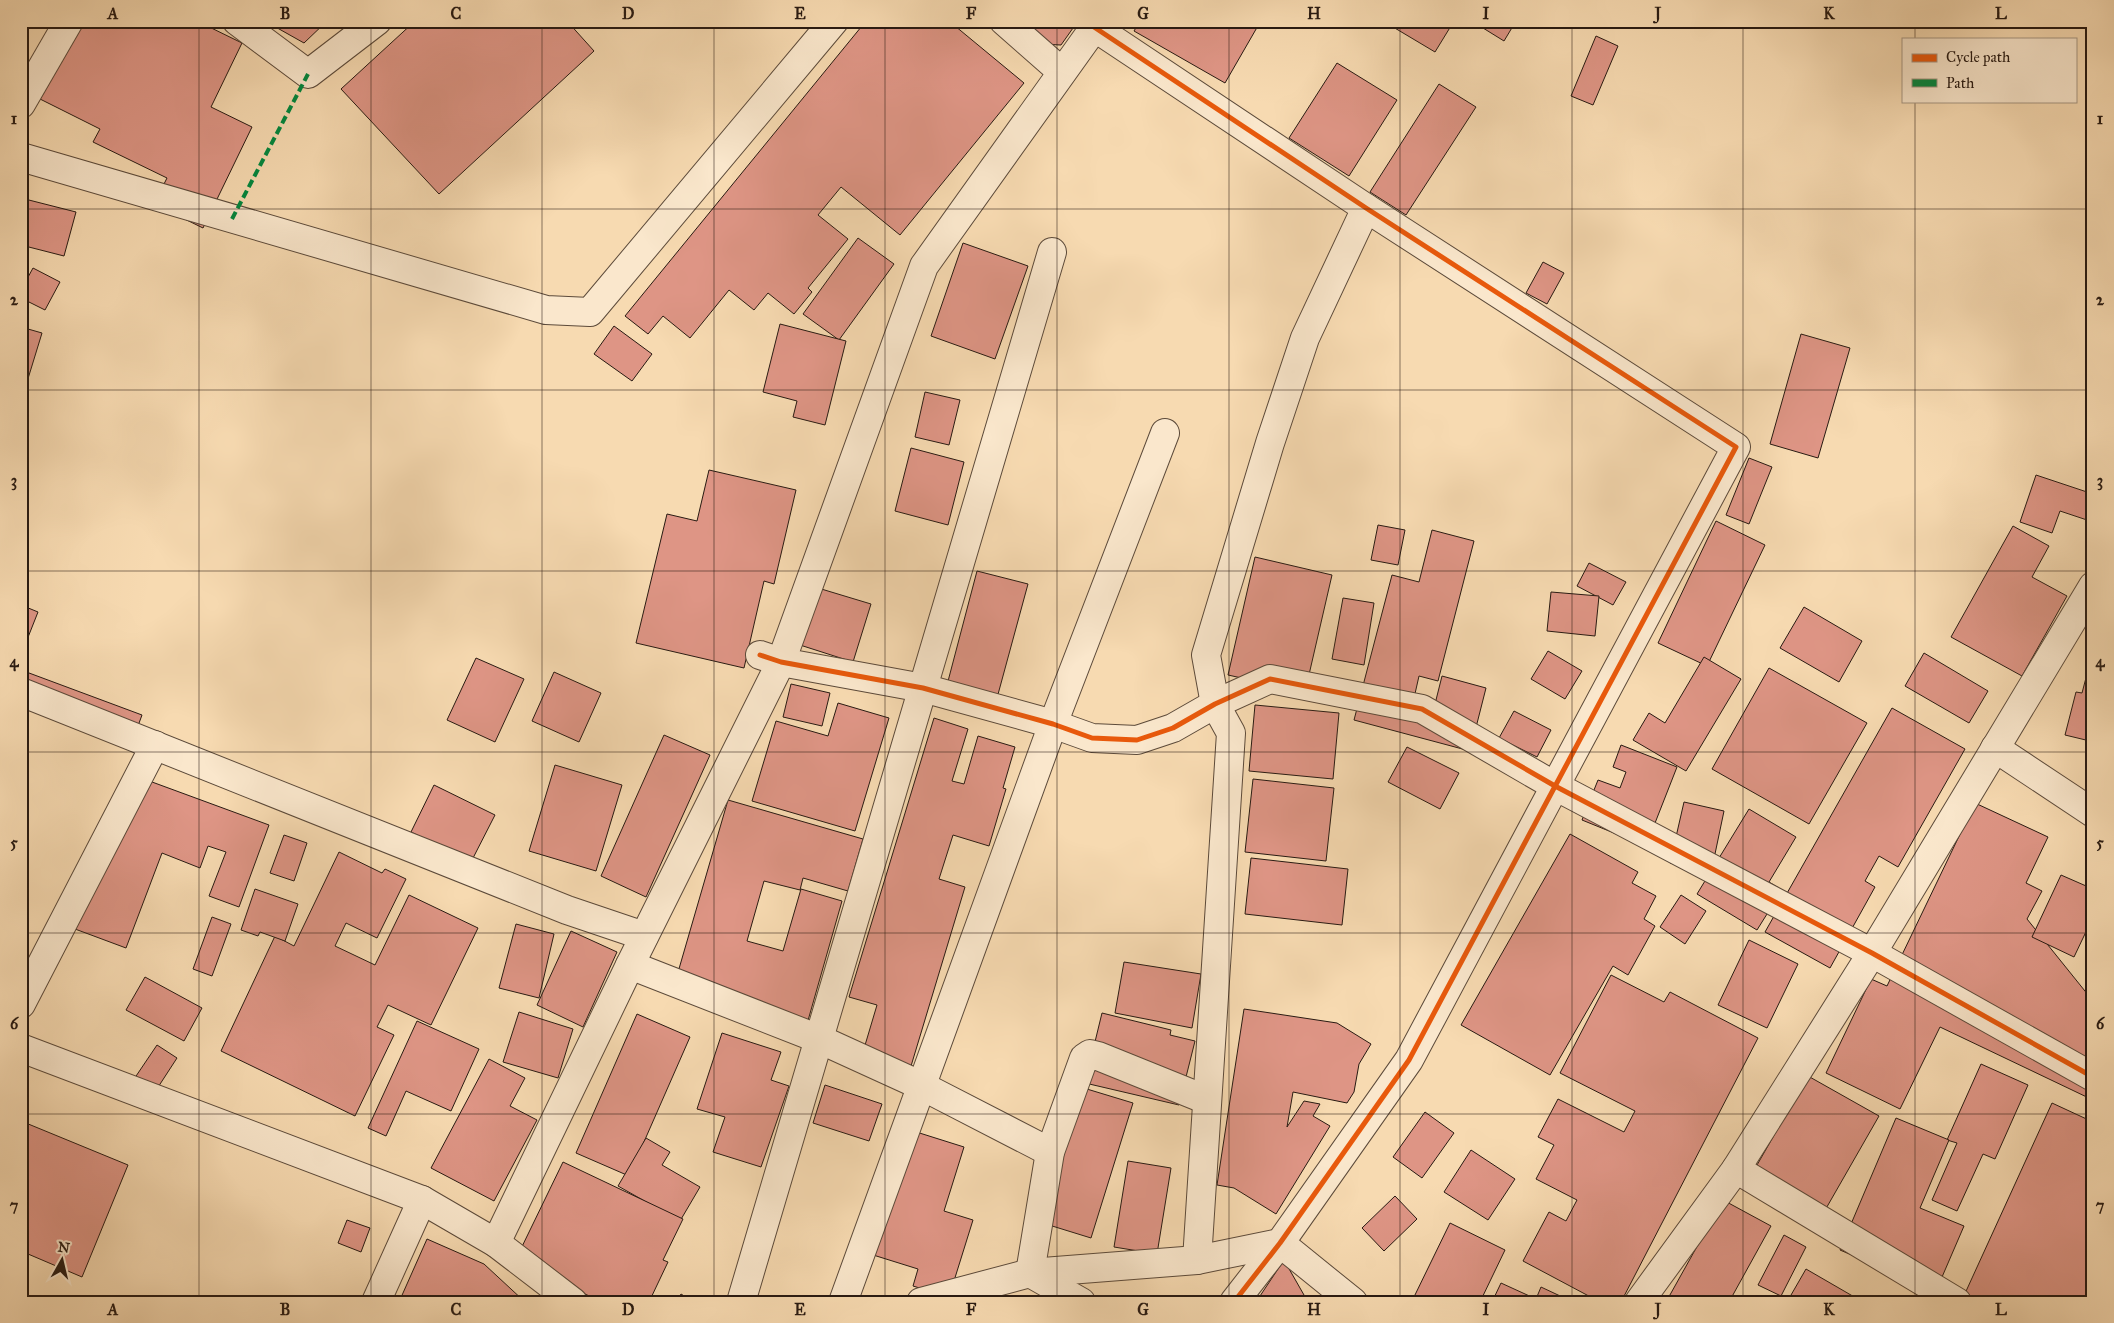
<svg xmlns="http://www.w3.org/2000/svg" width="2114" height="1323" viewBox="0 0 2114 1323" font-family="'IM FELL Great Primer',serif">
	<rect width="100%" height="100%" fill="#f7dab1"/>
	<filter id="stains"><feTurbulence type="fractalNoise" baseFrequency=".004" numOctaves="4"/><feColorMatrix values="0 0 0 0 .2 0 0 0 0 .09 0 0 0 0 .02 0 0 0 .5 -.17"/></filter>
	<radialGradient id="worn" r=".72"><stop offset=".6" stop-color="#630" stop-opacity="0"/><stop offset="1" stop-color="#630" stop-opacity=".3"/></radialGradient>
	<g fill="#de9585" stroke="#281a12">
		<path d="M21,21H27L21,35Z"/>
		<path d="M78,21H197L242,43L211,107L252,127L203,228L154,204L167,178L93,142L100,129L40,99Z"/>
		<path d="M270,21H327L304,43L272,25L273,23Z"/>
		<path d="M415,21H567L594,51L439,194L341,89Z"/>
		<path d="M866,21H949L1024,83L900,235L841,187L818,215L848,239L808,288L812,292L794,314L768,293L754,310L729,290L690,338L663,316L648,334L625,316Z"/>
		<path d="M1017,21H1078L1061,45L1039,44Z"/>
		<path d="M1140,21H1254L1259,24L1225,83L1134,31Z"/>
		<path d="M1383,21H1454L1435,52Z"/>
		<path d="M1487,21H1516L1504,41L1483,28Z"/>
		<path d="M1596,36L1618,46L1593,105L1571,96Z"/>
		<path d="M1337,63L1397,100L1349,176L1289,138Z"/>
		<path d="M1439,84L1476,107L1406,215L1370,192Z"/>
		<path d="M21,198L76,212L64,256L21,245Z"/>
		<path d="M858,238L894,264L839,340L803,314Z"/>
		<path d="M963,243L1028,266L995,359L931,336Z"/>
		<path d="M1543,262L1564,273L1547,304L1526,293Z"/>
		<path d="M33,268L60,282L45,310L21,298V290Z"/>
		<path d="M780,324L846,341L825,425L793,417L797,401L763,392Z"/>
		<path d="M614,326L652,354L632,381L594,354Z"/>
		<path d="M21,327L42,333L23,395L21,394Z"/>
		<path d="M1801,334L1850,348L1818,458L1770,444Z"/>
		<path d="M925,392L960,400L949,445L915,437Z"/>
		<path d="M911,448L964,462L948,525L895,511Z"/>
		<path d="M1749,458L1772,467L1749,524L1726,515Z"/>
		<path d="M709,470L796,490L774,584L764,581L744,668L636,643L667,514L697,521Z"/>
		<path d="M2036,475L2093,494V522L2060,511L2052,533L2020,522Z"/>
		<path d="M1716,521L1765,545L1707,666L1658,643Z"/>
		<path d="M1378,525L1405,530L1398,565L1371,560Z"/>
		<path d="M2013,526L2049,546L2032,577L2067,596L2022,676L1951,637Z"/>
		<path d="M1432,530L1474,541L1438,681L1419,676L1412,707L1433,712L1442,676L1486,688L1470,751L1354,720L1392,575L1419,582Z"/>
		<path d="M1255,557L1332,575L1305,692L1228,675Z"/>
		<path d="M1589,563L1626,582L1613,605L1577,586Z"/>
		<path d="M977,571L1028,584L997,698L947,685Z"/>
		<path d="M818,588L871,604L853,662L800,645Z"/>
		<path d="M1551,592L1599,596L1595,636L1547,631Z"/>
		<path d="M1343,598L1374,603L1364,665L1332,659Z"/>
		<path d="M21,605L38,612L21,655Z"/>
		<path d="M1804,607L1862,641L1839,682L1780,648Z"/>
		<path d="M1548,651L1582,671L1565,699L1531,679Z"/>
		<path d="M2093,651V730L2090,741L2065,735L2076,692L2082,693Z"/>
		<path d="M1924,653L1988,691L1969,723L1905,686Z"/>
		<path d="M1704,657L1741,679L1686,771L1633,740L1649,713L1665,723Z"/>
		<path d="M476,658L524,679L495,742L447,720Z"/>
		<path d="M1769,668L1867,723L1809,824L1712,769Z"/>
		<path d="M21,670L142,715L135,734L21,690Z"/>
		<path d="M554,672L601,693L579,742L532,721Z"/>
		<path d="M791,684L830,693L822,726L783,717Z"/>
		<path d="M838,703L889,718L855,831L752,801L776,721L828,736Z"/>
		<path d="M1255,705L1339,713L1333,779L1249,771Z"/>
		<path d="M1892,708L1965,749L1898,867L1879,856L1865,881L1875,887L1830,968L1765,932Z"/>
		<path d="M1514,711L1551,730L1537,757L1499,738Z"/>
		<path d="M934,718L968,729L952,781L964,784L978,736L1015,747L1003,788L1006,789L989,846L953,835L939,879L965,887L908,1076L860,1062L877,1005L849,997Z"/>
		<path d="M664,735L710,755L646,897L601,876Z"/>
		<path d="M1621,745L1677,767L1646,846L1582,820L1598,780L1620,788L1626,772L1613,767Z"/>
		<path d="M1407,747L1459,773L1440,809L1388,782Z"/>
		<path d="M555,765L622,785L596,871L529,851Z"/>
		<path d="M133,775L269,825L239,907L209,896L226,852L208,846L200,868L162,853L126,948L75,929Z"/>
		<path d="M1253,779L1334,788L1326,861L1245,852Z"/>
		<path d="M434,785L495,815L471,862L411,832Z"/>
		<path d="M728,800L863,839L848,891L803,878L800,890L764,881L747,941L783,951L801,889L842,901L807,1024L674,986Z"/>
		<path d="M1684,802L1724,811L1711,873L1670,863Z"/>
		<path d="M1975,803L2048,837L2026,883L2042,891L2027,919L2093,1001V1100L1940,1027L1900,1109L1826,1073L1871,979L1887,986Z"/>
		<path d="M1749,809L1796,837L1769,882L1782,890L1757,930L1697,894Z"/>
		<path d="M1570,834L1638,872L1632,883L1656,896L1644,919L1655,926L1628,975L1613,966L1550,1075L1461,1025Z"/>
		<path d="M284,835L307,843L294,881L270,873Z"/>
		<path d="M339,852L382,873L385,869L406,879L377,938L346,923L335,946L375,965L409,895L478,928L431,1025L388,1005L377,1027L394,1035L355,1116L221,1051L275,936L294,946Z"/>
		<path d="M1251,858L1348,869L1342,925L1245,914Z"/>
		<path d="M2061,875L2093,889V917L2074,957L2032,937Z"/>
		<path d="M255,889L298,904L285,941L260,932L258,936L241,930Z"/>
		<path d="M1681,895L1706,911L1685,944L1660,927Z"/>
		<path d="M212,917L231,924L212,976L193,969Z"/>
		<path d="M516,924L554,934L539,998L499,988Z"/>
		<path d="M571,931L617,952L583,1027L537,1005Z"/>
		<path d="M1749,940L1798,964L1767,1028L1718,1005Z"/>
		<path d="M1124,962L1201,974L1192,1028L1115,1013Z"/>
		<path d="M1611,975L1664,1002L1670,992L1758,1038L1621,1302H1600L1523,1261L1549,1212L1566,1221L1577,1200L1536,1179L1554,1145L1538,1137L1558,1099L1624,1132L1635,1111L1560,1073Z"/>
		<path d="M145,977L202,1008L184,1041L126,1010Z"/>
		<path d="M1244,1009L1337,1023L1371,1044L1359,1064L1354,1092L1347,1103L1293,1092L1287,1127L1304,1101L1320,1104L1313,1116L1330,1126L1276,1214L1234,1188L1217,1185Z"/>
		<path d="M519,1012L573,1029L558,1078L503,1062Z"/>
		<path d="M1102,1013L1171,1030L1170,1035L1195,1041L1179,1105L1085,1083Z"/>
		<path d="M637,1014L690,1037L629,1176L576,1153Z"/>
		<path d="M417,1021L479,1049L451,1111L406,1091L386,1136L368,1128Z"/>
		<path d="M722,1033L781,1052L771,1080L789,1086L761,1167L713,1152L725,1117L697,1109Z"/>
		<path d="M157,1045L177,1058L151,1098L130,1085Z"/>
		<path d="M489,1059L525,1078L510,1106L537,1120L494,1201L431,1168Z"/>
		<path d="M1981,1064L2028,1085L1995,1159L1983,1154L1957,1211L1932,1200L1957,1143L1947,1140Z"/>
		<path d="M1808,1076L1879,1116L1820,1219L1749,1179Z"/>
		<path d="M825,1085L882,1104L869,1141L813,1123Z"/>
		<path d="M1077,1086L1133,1103L1091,1238L1036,1221Z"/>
		<path d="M2052,1103L2093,1122V1295L2090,1302H1965L1962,1300Z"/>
		<path d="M1425,1112L1454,1133L1422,1178L1393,1157Z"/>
		<path d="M1896,1118L1949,1140L1920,1208L1964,1226L1936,1291L1840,1250Z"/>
		<path d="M21,1121L128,1165L82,1277L21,1251Z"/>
		<path d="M910,1130L964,1147L944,1211L973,1220L949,1297L913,1286L918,1269L870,1254Z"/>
		<path d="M646,1138L670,1152L662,1165L700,1187L680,1221L618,1186Z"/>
		<path d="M1471,1150L1515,1179L1488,1220L1444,1192Z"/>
		<path d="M1128,1161L1171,1168L1157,1254L1114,1247Z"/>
		<path d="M563,1162L683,1219L663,1260L668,1262L649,1302H602L515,1261Z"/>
		<path d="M1395,1196L1417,1219L1384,1251L1362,1228Z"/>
		<path d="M1723,1200L1771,1226L1729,1302H1666Z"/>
		<path d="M347,1220L370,1228L361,1252L338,1243Z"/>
		<path d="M1450,1223L1505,1250L1480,1302H1419L1413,1299Z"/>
		<path d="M1784,1235L1806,1247L1781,1296L1758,1285Z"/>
		<path d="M427,1239L484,1264L525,1302H399Z"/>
		<path d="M1284,1260L1308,1302H1256Z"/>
		<path d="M1806,1269L1863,1302H1787Z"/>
		<path d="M1501,1283L1536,1299L1541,1287L1573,1302H1492Z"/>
		<path d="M681,1294L694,1302H676Z"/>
	</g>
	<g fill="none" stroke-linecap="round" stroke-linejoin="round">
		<defs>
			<g id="minor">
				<path d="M237,21L308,74L377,21"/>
				<path d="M1004,21L1062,72"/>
				<path d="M1094,27L1366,208L1736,447L1409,1060L1280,1243L1234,1302"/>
				<path d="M21,104L69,21"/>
				<path d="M21,157L546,310L590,312L834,21"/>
				<path d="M760,655L781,662L923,688L1053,724L1092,738L1137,740L1173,728L1215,704L1270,679L1422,709L1555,786L1872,953L2093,1077"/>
				<path d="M21,692L567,910L644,936"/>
				<path d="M1995,748L2093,813"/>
				<path d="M630,965L819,1039L922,1086L1050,1152"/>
				<path d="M21,1004L155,745"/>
				<path d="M21,1048L422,1200L496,1243L573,1302"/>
				<path d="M1736,1169L1957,1302"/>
				<path d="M496,1243L630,965L781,662L924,266L1099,21"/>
				<path d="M1280,1243L1353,1302"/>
				<path d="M1197,1260L1231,733L1215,704L1206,655L1270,443L1305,338L1366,208"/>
				<path d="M376,1302L422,1200"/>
				<path d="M741,1302L1052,252"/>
				<path d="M843,1302L1053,724L1165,433"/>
				<path d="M921,1302L1030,1273L1197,1260L1280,1243"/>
				<path d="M1081,1302L1030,1273L1050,1152L1084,1058L1090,1054L1098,1056L1207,1100"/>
				<path d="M1639,1302L1736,1169L1872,953L2093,586"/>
			</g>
		</defs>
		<use href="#minor" stroke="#5c4a3a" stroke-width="30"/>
		<use href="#minor" stroke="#fae7cc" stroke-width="28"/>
		<path stroke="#00873e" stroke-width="4" stroke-dasharray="8 4" stroke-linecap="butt" d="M232,219L308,74"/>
		<defs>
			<g id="cycleway">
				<path d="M1094,27L1366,208L1736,447L1409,1060L1280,1243L1234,1302"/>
				<path d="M760,655L781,662L923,688L1053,724L1092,738L1137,740L1173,728L1215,704L1270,679L1422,709L1555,786L1872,953L2093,1077"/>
			</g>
		</defs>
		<use href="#cycleway" stroke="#fae7cc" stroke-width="8"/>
		<use href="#cycleway" stroke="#e8590c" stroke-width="5"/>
	</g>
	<path fill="none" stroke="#281a12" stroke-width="1" stroke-opacity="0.55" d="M199,21V1302M371,21V1302M542,21V1302M714,21V1302M885,21V1302M1057,21V1302M1229,21V1302M1400,21V1302M1572,21V1302M1743,21V1302M1915,21V39M1915,101V1302M21,209H2093M21,390H2093M21,571H2093M21,752H2093M21,933H2093M21,1114H2093"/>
	<rect width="2114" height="1323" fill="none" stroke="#f7dab1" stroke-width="55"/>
	<rect x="1902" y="38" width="175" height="65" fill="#fae7cc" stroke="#a69582"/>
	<rect x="1912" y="54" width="25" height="8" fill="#e8590c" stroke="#a69582"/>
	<text x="1946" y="62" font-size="15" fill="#281a12">Cycle path</text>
	<rect x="1912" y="79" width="25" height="8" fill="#00873e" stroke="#a69582"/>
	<text x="1946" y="88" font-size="15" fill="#281a12">Path</text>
	<g transform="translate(62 1260) rotate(8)" stroke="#fae7cc" stroke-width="4" paint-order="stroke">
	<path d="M0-4L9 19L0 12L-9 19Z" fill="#281a12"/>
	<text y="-8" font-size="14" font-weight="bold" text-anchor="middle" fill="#281a12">N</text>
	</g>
	<rect x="28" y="28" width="2058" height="1268" fill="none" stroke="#281a12" stroke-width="2"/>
	<g font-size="16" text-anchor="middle" font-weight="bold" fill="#281a12">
		<text x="113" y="19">A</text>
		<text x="285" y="19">B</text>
		<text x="456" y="19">C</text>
		<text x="628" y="19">D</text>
		<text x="800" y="19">E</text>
		<text x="971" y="19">F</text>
		<text x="1143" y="19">G</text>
		<text x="1314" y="19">H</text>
		<text x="1486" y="19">I</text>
		<text x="1658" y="19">J</text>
		<text x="1829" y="19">K</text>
		<text x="2001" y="19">L</text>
		<text x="14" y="124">1</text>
		<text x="2100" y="124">1</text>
		<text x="14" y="305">2</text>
		<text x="2100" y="305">2</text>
		<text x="14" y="486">3</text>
		<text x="2100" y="486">3</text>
		<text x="14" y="667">4</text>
		<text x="2100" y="667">4</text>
		<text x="14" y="848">5</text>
		<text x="2100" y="848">5</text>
		<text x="14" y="1029">6</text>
		<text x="2100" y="1029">6</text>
		<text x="14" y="1211">7</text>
		<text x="2100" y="1211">7</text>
		<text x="113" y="1315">A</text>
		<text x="285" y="1315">B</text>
		<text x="456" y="1315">C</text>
		<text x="628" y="1315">D</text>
		<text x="800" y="1315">E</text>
		<text x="971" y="1315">F</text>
		<text x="1143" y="1315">G</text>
		<text x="1314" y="1315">H</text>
		<text x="1486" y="1315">I</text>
		<text x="1658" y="1315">J</text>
		<text x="1829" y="1315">K</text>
		<text x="2001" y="1315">L</text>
	</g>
	<rect width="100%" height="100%" filter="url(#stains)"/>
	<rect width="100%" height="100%" fill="url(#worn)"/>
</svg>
